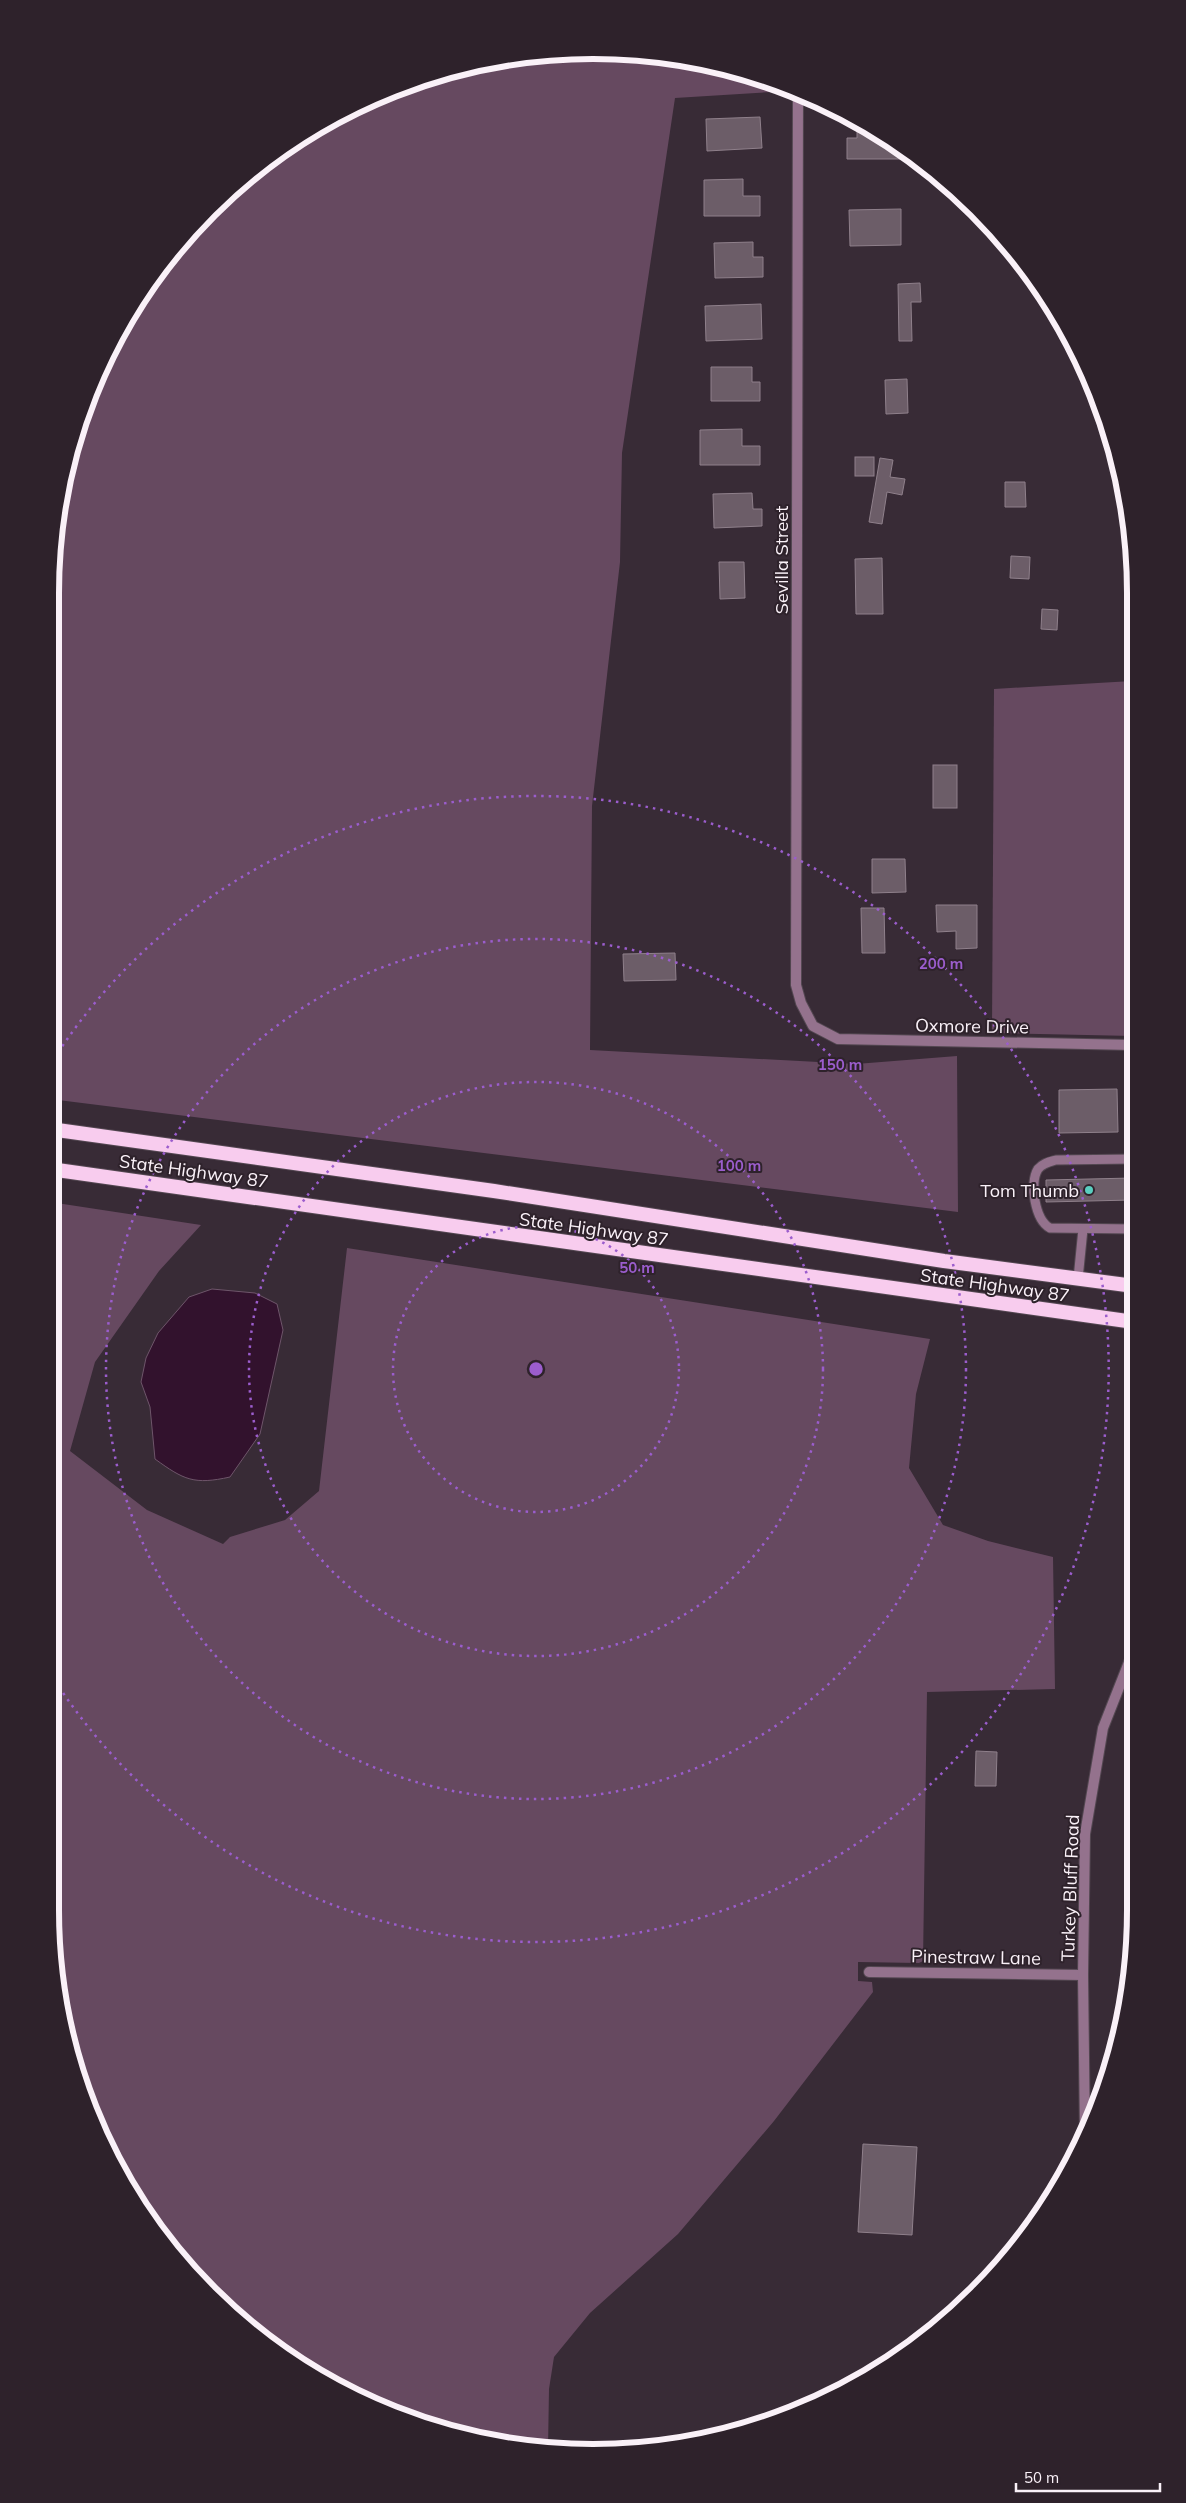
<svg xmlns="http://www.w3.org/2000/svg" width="1186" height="2503" viewBox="0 0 1186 2503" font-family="Mulish,sans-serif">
	<rect width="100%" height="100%" fill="#382b36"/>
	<g fill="#664960">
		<path d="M593,50L699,60L787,87V91L675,98L622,453L620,562L592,806L590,1050L856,1064L957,1056L958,1212L50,1099V593L60,487L91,385L141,292L209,209L291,142L385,91L487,60Z"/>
		<path d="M1132,681L1133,1036L992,1033L994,689Z"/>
		<path d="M50,1202L201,1225L159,1271L95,1362L70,1451L147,1510L223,1544L230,1537L285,1520L319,1491L347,1248L930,1339L916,1394L909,1468L943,1525L988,1541L1053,1557L1055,1689L927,1692L923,1961L919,1963L858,1962V1981L872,1982L873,1992L774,2121L678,2234L590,2313L554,2357L549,2389L548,2449L487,2443L418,2424L322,2380L262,2341L185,2268L123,2181L79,2085L60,2016L50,1910Z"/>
	</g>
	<path fill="#32122d" stroke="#6e556a" d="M212,1289L255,1293L277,1304L283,1330L260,1434L230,1477C194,1485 184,1480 155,1459L150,1407L141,1382L146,1358L158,1333L189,1297Z"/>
	<g fill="#6c5d68" stroke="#8f808b">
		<path d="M760,117L762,148L707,151L706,119Z"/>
		<path d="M857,124L902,150L903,159H847V138H857Z"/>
		<path d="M743,179V196H760V216H704V180Z"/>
		<path d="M901,209V245L850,246L849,210Z"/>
		<path d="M753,242V257H763V277L715,278L714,243Z"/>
		<path d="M920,283L921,302H911L912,341H899L898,284Z"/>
		<path d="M761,304L762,339L706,341L705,306Z"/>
		<path d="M711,367H752V382H760V401H711Z"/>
		<path d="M907,379L908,413L886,414L885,380Z"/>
		<path d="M742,429V446H760V465H700V430Z"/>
		<rect x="855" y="457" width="19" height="19"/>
		<path d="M880,458L893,460L890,477L905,479L902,495L887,492L882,524L869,522Z"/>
		<path d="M1005,482H1025L1026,507H1005Z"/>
		<path d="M752,493L753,509H762V526L714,528L713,494Z"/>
		<path d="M1011,556L1030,557L1029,579L1010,578Z"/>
		<path d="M882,558L883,614H856L855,559Z"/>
		<path d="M719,562H744L745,598L720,599Z"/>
		<path d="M1042,609L1058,610L1057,630L1041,629Z"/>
		<rect x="933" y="765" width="24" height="43"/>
		<path d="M872,859H905L906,892L872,893Z"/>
		<path d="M936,905H977V948L956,949V931L937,932Z"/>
		<path d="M861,908H884L885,953H862Z"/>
		<path d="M675,953L676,980L624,981L623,954Z"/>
		<path d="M1117,1089L1118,1132L1059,1133V1090Z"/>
		<path d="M1132,1178V1200L1046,1202V1180Z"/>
		<path d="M976,1751L997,1752L996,1786H975Z"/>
		<path d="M863,2144L917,2147L912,2235L858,2232Z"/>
	</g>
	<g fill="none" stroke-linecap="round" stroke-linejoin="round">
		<defs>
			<g id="service">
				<path d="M1133,1159L1056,1160C1049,1162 1043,1163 1038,1169C1029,1183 1035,1220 1050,1228L1134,1229"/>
				<path d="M1078,1279L1083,1229"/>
			</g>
			<g id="minor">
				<path d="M798,90L796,985L801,1003L813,1026L838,1039L1133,1045"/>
				<path d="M869,1972L1083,1975"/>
			</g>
			<path id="tertiary" d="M1085,2137L1083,1975L1085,1834L1103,1728L1135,1647"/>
			<g id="trunk">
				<path d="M50,1129L494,1191L944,1261L1134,1286"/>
				<path d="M50,1169L1134,1322"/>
			</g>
		</defs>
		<use href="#service" stroke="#534751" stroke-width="11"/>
		<use href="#minor" stroke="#534751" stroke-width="12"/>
		<use href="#tertiary" stroke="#534751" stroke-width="12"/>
		<use href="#trunk" stroke="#534751" stroke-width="16"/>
		<use href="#service" stroke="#94728d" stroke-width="9"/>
		<use href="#minor" stroke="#94728d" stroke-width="10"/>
		<use href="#tertiary" stroke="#94728d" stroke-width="10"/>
		<use href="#trunk" stroke="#f8ccee" stroke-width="14"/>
	</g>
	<g fill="none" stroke="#9b5dcd" stroke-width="2.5" stroke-dasharray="2.5 5">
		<circle cx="536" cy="1369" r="143"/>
		<circle cx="536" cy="1369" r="287"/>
		<circle cx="536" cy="1369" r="430"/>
		<path d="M50 1065A573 573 0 1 1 50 1673"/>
	</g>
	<circle fill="#59cebf" stroke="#2e222b" stroke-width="2" cx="1089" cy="1190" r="5"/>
	<g text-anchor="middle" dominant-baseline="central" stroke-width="4" stroke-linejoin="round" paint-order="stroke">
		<g font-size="18" fill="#faf1f8" stroke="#2e222b">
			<text transform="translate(781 560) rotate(-90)">Sevilla Street</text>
			<text transform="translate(972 1026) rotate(1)">Oxmore Drive</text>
			<text transform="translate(194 1171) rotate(8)">State Highway 87</text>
			<text transform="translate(594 1229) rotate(8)">State Highway 87</text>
			<text transform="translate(995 1285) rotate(8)">State Highway 87</text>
			<text transform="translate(1070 1888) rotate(-88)">Turkey Bluff Road</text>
			<text transform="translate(976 1957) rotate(1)">Pinestraw Lane</text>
		</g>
		<g font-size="18" fill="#faf1f8" stroke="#2e222b" text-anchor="end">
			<text x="1079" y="1190">Tom Thumb</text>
		</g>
	</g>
	<path d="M0 0H1186V2503H0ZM593 59H593A534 534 0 0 1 1127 593V1910A534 534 0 0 1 593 2444H593A534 534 0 0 1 59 1910V593A534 534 0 0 1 593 59Z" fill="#2e222b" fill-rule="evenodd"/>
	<path fill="none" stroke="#faf1f8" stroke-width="6" d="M593 59H593A534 534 0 0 1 1127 593V1910A534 534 0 0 1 593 2444H593A534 534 0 0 1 59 1910V593A534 534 0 0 1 593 59Z"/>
	<circle cx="536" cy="1369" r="8" fill="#9b5dcd" stroke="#2e222b" stroke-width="2.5"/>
	<g font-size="15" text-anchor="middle" font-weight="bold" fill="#9b5dcd" stroke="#2e222b" stroke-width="4" stroke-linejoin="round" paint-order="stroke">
		<text x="941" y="969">200 m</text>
		<text x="840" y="1070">150 m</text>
		<text x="739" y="1171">100 m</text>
		<text x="637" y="1273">50 m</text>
	</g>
	<path d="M1016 2483v8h144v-8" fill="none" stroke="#faf1f8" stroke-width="2.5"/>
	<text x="1024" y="2483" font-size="15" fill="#faf1f8" stroke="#2e222b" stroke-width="4" paint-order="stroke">50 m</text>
</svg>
